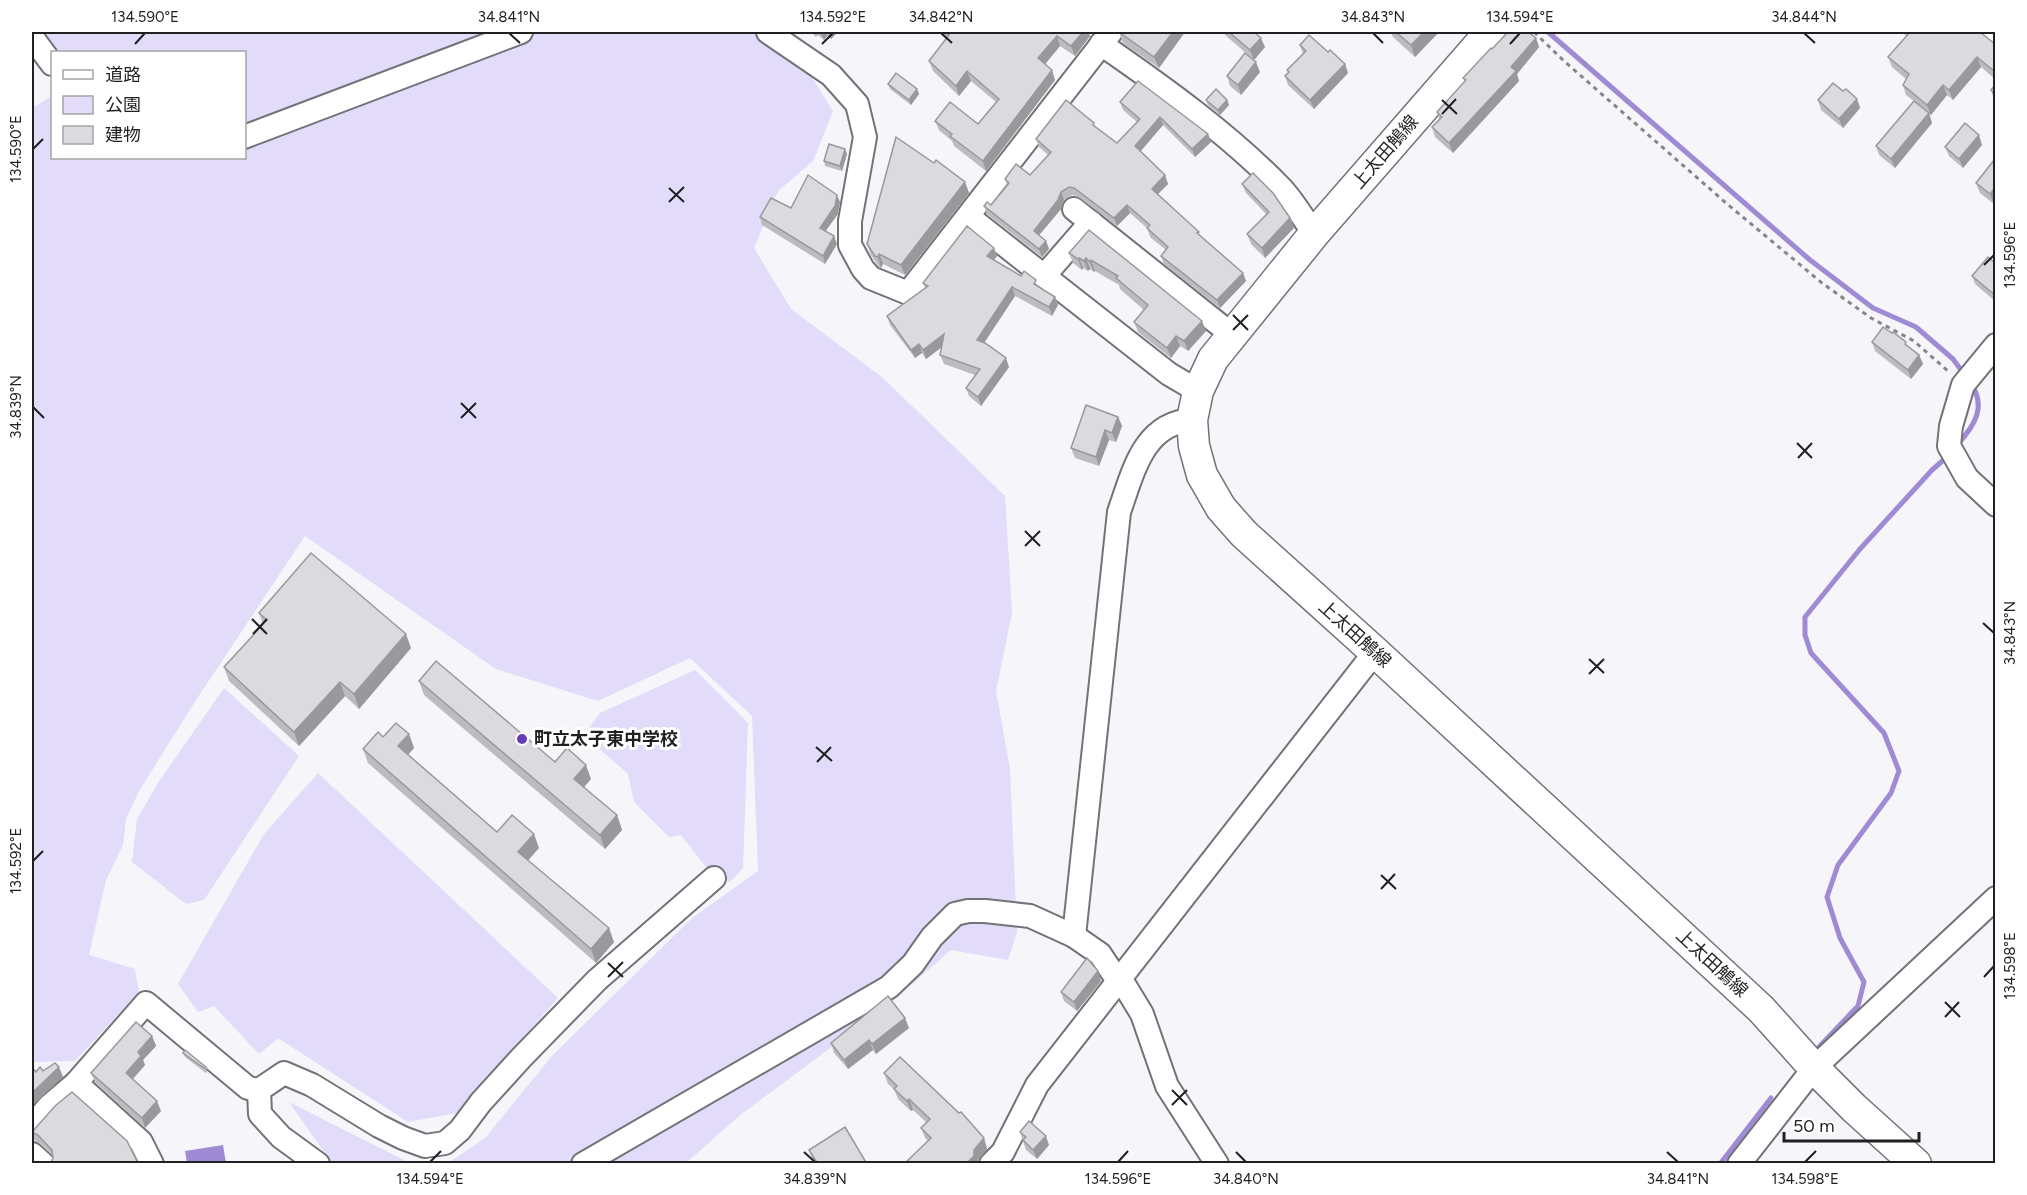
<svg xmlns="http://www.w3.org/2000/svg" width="2027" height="1195" viewBox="0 0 2027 1195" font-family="Figtree,'Noto Sans JP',sans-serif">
	<rect width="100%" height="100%" fill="#f6f5fa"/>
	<g fill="#e2dbf9">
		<path d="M41,32H784L833,111L813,161L778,191L754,248L791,309L883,378L1005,496L1012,613L996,691L1010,769L1017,932L1008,960L951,950L888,1005L740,1115L686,1163H448L485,1138L552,1056L692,918L758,871L752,716L690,658L598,701L496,669L305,536L196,700L139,791L126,819L123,845L106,880L89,955L135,969L139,992L75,1061L32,1062V108L52,96V158H244V52H56Z"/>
		<path d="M695,670L748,723L743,868L730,882L709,871L681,835L669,837L634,802L628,774L584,735L600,713Z"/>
		<path d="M224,688L299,756L204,900L186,904L132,862L137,819L158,783Z"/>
		<path d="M318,773L558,998L457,1113L408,1122L278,1038L259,1054L214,1006L198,1012L178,984L264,834Z"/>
		<path d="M289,1102L410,1163H332Z"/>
	</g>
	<path fill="#9f8bd4" d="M223,1145L226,1163H187L185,1151Z"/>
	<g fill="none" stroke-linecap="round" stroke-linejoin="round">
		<g stroke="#9f8bd4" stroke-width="5">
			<path d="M1548,32L1810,260L1873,308L1916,327L1953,359L1964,374"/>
			<path d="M1958,444C1974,426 1987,407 1971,384"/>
			<path d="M1818,1048L1858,1006L1864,982L1840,938L1827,897L1838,865L1891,793L1899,771L1884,733L1811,653L1805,635V617L1860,549L1932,470L1948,456"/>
			<path d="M1720,1164L1771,1098"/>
		</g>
		<defs>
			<g id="minor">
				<path d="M768,32L831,75L857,104L865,137L850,221V245L863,269L871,278L908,293L1111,32"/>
				<path d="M1992,32L1996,34"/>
				<path d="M32,37L52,64"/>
				<path d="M1101,44C1163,87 1229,134 1282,189C1294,202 1304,219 1314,234"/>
				<path d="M244,137L521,32"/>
				<path d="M1074,209L1231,334"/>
				<path d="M969,217L1169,374L1198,391"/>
				<path d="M1044,276L1091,222"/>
				<path d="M1996,345L1963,385L1951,426L1949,446L1967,478L1996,505"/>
				<path d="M1074,936L1119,512C1133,473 1143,423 1192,420"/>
				<path d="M76,1083L146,1003L248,1088L259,1090"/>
				<path d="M32,1126L49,1106L76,1083L141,1142L152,1164"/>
				<path d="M32,1154L43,1164"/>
				<path d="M318,1164L281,1137L260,1114L259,1090L284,1073L312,1085L379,1126L403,1138L425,1146L445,1143L460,1130L481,1102L521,1058L597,980L714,878"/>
				<path d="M583,1164L889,987L913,964L932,937L955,914L968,911H985L1030,916L1074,936L1100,954L1118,981L1125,986L1142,1014L1167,1086L1217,1164"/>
				<path d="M991,1164L1003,1152L1037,1085L1375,652"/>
				<path d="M1739,1164L1814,1068L1996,898"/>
			</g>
			<path id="major" d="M1490,32L1314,234L1213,359L1198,391L1192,420L1194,446L1202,475L1221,508L1244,534L1375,652L1761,1009L1814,1068L1854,1108L1916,1164"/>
		</defs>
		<use href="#minor" stroke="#737277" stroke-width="26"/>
		<use href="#major" stroke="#737277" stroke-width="33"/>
		<path stroke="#878689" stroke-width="3" stroke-dasharray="4.5 4.5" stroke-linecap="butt" d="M1534,32L1564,61L1726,203L1822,283L1871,318L1914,341L1949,372"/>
		<use href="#minor" stroke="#fff" stroke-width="22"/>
		<use href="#major" stroke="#fff" stroke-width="30"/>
	</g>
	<g fill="#bcbbc0">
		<path d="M811,32H838L831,39L827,36L824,40L818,35L816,37Z"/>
		<path d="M938,32H1088L1090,36L1075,56L1060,46L1045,64L1055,80L986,171L954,146L952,141L939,130L935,121L978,124L996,102L971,81L959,96L933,71L929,61L946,39Z"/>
		<path d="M1119,32H1185L1159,68L1123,43Z"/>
		<path d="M1224,32H1254L1265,47L1254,60L1225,35Z"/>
		<path d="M1391,32H1439L1415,57L1393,37Z"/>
		<path d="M1901,32H1980L1995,44V79L1981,67L1953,100L1947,95L1931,115L1929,114L1932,123L1895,168L1879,155L1876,146L1914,101L1906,95L1903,85L1906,79L1892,67L1888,57L1907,36Z"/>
		<path d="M1536,38L1539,47L1517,74L1519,81L1453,153L1435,137L1432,127L1439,119L1437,112L1465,82L1463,78L1492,49Z"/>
		<path d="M1300,45L1345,64L1348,73L1314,109L1288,85L1285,76L1288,72L1287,70L1303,54Z"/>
		<path d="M1260,72L1241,95L1230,86L1227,76Z"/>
		<path d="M888,84L917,89L919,94L911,105L890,89Z"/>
		<path d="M1995,85V102L1991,90Z"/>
		<path d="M1843,91L1857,99L1860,108L1843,128L1821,110L1818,100Z"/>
		<path d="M1206,100H1227L1229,105L1220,115L1208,105Z"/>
		<path d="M1120,102L1208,134L1211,142L1195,157L1163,125L1141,151L1165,175L1168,184L1158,194L1200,236L1243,273L1246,281L1220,308L1164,264L1161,256L1166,250L1150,237L1147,228L1130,213L1117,226L1077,196L1072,195L1064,200L1061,209L1039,235L1046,241L1049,249L1042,257L987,214L984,206L991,205L1007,185L1005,179L1030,175L1048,155L1039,147L1036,139L1094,123L1095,127L1117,143L1137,122L1123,110Z"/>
		<path d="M1982,145L1963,168L1949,156L1945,147Z"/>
		<path d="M845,149L847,154L842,171L825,166L824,161Z"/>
		<path d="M1995,159L1994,204L1980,193L1976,183Z"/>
		<path d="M934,163L965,182L969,193L905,275L883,264L881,268L879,267L871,255L867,244Z"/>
		<path d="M1242,184L1290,218L1294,228L1265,258L1251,244L1247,234L1267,215L1246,193Z"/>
		<path d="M840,202L838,214L825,231L837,244L825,264L762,225L760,217Z"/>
		<path d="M1089,230L1206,331L1188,351L1180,346L1171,358L1138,332L1134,322L1144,310L1120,289L1119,285L1095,271L1094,272L1090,269L1088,271L1083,268L1082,270L1073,263L1069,253Z"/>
		<path d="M994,248L997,256L994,260L1055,297L1058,305L1052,316L1015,296L984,343L1009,367L981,406L969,396L966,388L975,375L944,364L940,355L942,347L926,359L922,353L915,358L890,325L887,316L925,288L923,283Z"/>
		<path d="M1995,263V301L1975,284L1972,276Z"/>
		<path d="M1872,342L1907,345L1919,355L1923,364L1911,379L1875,351Z"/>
		<path d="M1118,417L1122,426L1116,442L1109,440L1099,466L1075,458L1071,448Z"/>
		<path d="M259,613L411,648L359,709L345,696L299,746L229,681L224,667L263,624Z"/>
		<path d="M419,681L555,762L591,779L584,787L617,815L622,830L605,849L424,695Z"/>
		<path d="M409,734L414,748L408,755L497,832L539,848L528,860L614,942L596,963L368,763L363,749L383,737Z"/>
		<path d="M1101,981L1077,1011L1064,1001L1061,992Z"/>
		<path d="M909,1028L876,1054L873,1050L848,1069L834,1053L831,1043Z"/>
		<path d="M152,1036L156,1046L143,1060L145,1065L133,1079L161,1111L145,1128L95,1082L91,1073Z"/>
		<path d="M183,1053L206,1067L207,1072L206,1073L185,1057Z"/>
		<path d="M884,1073L984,1138L987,1149L978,1160V1164H904L928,1141L925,1138L921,1128L927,1123L913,1110L911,1111L898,1099L894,1089L888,1084Z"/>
		<path d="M32,1132L137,1161L53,1158V1156L41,1144L35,1141Z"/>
		<path d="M1020,1132L1049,1145L1037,1159L1026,1150Z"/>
		<path d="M809,1150L867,1164H814Z"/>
	</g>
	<g fill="#99999c">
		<path d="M820,32H826L827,36L824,40Z"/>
		<path d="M828,32H838L831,39Z"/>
		<path d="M1083,32H1088L1090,36L1075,56L1071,46Z"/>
		<path d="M1173,32H1185L1159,68L1154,57Z"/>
		<path d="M1424,32H1439L1415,57L1411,45Z"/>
		<path d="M1057,36L1060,46L1042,68L1038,58Z"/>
		<path d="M1261,38L1265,47L1254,60L1250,50Z"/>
		<path d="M1536,38L1539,47L1517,74L1519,81L1453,153L1449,143L1511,67Z"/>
		<path d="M1977,57L1981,67L1953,100L1949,90Z"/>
		<path d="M1256,62L1260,72L1241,95L1238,85Z"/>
		<path d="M1345,64L1348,73L1314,109L1310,100Z"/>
		<path d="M1052,70L1055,80L986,171L983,161Z"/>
		<path d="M967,71L971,81L959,96L956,86Z"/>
		<path d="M1943,85L1947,95L1931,115L1927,105Z"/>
		<path d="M917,89L919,94L911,105L909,100Z"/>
		<path d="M1857,99L1860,108L1843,128L1839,119Z"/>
		<path d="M1227,100L1229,105L1220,115L1218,110Z"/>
		<path d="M1929,113L1932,123L1895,168L1891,159Z"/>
		<path d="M1160,117L1163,125L1138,154L1135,146Z"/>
		<path d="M1208,134L1211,142L1195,157L1192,149Z"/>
		<path d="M1979,135L1982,145L1963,168L1959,159Z"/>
		<path d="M845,149L847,154L842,171L840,166Z"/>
		<path d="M1165,175L1168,184L1155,197L1152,189Z"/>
		<path d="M965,182L969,193L905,275L901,265Z"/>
		<path d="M1995,188V202L1994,204L1990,194Z"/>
		<path d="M1061,192L1064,200L1061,209L1036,239L1034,231Z"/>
		<path d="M837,195L840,202L838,214L822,236L820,228Z"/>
		<path d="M1127,205L1130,213L1117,226L1114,218Z"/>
		<path d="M1290,218L1294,228L1265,258L1262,248Z"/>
		<path d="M834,236L837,244L825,264L823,256Z"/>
		<path d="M1046,241L1049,249L1042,257L1039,249Z"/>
		<path d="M994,248L997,256L990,265L987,256Z"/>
		<path d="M879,254L883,264L881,268L878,257Z"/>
		<path d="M1079,258L1083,268L1082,270L1078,259Z"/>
		<path d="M1086,258L1090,269L1088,271L1084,261Z"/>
		<path d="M1091,260L1095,271L1094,272L1090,262Z"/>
		<path d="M1243,273L1246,281L1220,308L1217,300Z"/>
		<path d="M1012,287L1015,296L980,349L977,340Z"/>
		<path d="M1055,297L1058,305L1052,316L1049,307Z"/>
		<path d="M1202,321L1206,331L1188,351L1184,341Z"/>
		<path d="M944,334L947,343L926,359L923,350Z"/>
		<path d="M1176,336L1180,346L1171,358L1167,348Z"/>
		<path d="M919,344L922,353L915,358L911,350Z"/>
		<path d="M1919,355L1923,364L1911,379L1908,370Z"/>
		<path d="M1006,358L1009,367L981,406L978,397Z"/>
		<path d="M1118,417L1122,426L1116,442L1112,433Z"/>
		<path d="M1105,430L1109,440L1099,466L1096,457Z"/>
		<path d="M406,634L411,648L359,709L354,694Z"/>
		<path d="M340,682L345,696L299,746L294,732Z"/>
		<path d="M409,734L414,748L403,760L398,746Z"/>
		<path d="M586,765L591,779L579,793L574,779Z"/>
		<path d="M617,815L622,830L605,849L600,835Z"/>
		<path d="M534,834L539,848L523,866L518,852Z"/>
		<path d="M609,928L614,942L596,963L591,949Z"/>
		<path d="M1098,971L1101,981L1077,1011L1074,1002Z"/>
		<path d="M905,1018L909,1028L876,1054L872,1044Z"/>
		<path d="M152,1036L156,1046L143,1060L145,1065L130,1082L126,1073L138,1052Z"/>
		<path d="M869,1040L873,1050L848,1069L844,1060Z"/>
		<path d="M59,1067L63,1077L32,1106V1093Z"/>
		<path d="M909,1099L913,1110L911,1111L907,1101Z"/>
		<path d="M157,1101L161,1111L145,1128L142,1118Z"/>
		<path d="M1046,1136L1049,1145L1037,1159L1033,1150Z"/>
		<path d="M984,1138L987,1149L978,1160V1164H966L974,1150Z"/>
	</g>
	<g fill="#dbdadf" stroke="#99999c" stroke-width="1.5">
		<path d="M945,32H1083L1071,46L1057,36L1038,58L1052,70L983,161L950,136L952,134L935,121L950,102L978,124L999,99L967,71L956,86L929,61L949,35Z"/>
		<path d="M1119,32H1173L1154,57Z"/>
		<path d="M1229,32H1254L1261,38L1250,50Z"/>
		<path d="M1396,32H1424L1411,45Z"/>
		<path d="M1508,32H1528L1536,38L1511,67L1516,71L1449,143L1432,127L1442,117L1437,112L1466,80L1463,78L1491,48L1492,49Z"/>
		<path d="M1910,32H1980L1995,44V72L1977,57L1949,90L1943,85L1927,105L1903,85L1909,74L1888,57Z"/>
		<path d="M1309,35L1328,52L1330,50L1345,64L1310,100L1285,76L1289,72L1287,70L1306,51L1300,45Z"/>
		<path d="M1245,53L1256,62L1238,85L1227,76Z"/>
		<path d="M896,73L917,89L909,100L888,84Z"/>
		<path d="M1138,81L1208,134L1192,149L1160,117L1135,146L1165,175L1152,189L1199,232L1197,233L1243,273L1217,300L1161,256L1168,247L1147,228L1150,225L1127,205L1114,218L1074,188L1069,187L1061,192L1058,200L1034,231L1046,241L1039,249L984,206L987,202L991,205L1009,183L1005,179L1016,164L1030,175L1051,152L1036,139L1066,100L1094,123L1093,125L1117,143L1140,119L1120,102Z"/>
		<path d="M1833,83L1843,91L1846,89L1857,99L1839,119L1818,100Z"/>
		<path d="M1995,85V95L1991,90Z"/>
		<path d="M1216,89L1227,100L1218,110L1206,100Z"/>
		<path d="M1914,101L1929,113L1891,159L1876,146Z"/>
		<path d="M1965,123L1979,135L1959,159L1945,147Z"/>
		<path d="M896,137L934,163L936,160L965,182L901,265L879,254L878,257L875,256L867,244Z"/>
		<path d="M829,144L845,149L840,166L824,161Z"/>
		<path d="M1995,159V188L1990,194L1976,183Z"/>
		<path d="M1253,173L1273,193L1290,218L1262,248L1247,234L1269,212L1242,184Z"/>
		<path d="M808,175L837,195L835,206L820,228L834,236L823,256L760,217L771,198L791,208Z"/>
		<path d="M967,226L994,248L987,256L1021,276L1024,271L1036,280L1034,284L1055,297L1049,307L1012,287L977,340L985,343L1006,358L978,397L966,388L980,369L940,355L944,334L923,350L919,344L911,350L887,316L928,286L923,283Z"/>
		<path d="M1089,230L1202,321L1184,341L1176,336L1167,348L1134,322L1148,305L1116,278L1118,276L1091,260L1090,262L1086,258L1084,261L1079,258L1078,259L1069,253Z"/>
		<path d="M1988,257L1995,263V295L1972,276Z"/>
		<path d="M1883,327L1892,333L1893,332L1906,342L1905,344L1919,355L1908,370L1872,342Z"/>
		<path d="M1086,405L1118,417L1112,433L1105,430L1096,457L1071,448Z"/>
		<path d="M311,553L406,634L354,694L340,682L294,732L224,667L267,620L259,613Z"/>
		<path d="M436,661L555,762L567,748L586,765L574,779L617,815L600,835L419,681Z"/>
		<path d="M396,723L409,734L398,746L497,832L512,815L534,834L518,852L609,928L591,949L363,749L378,732L383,737Z"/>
		<path d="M1087,958L1098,971L1074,1002L1061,992Z"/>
		<path d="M888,996L905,1018L872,1044L869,1040L844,1060L831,1043Z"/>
		<path d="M136,1022L152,1036L138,1052L141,1056L126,1073L157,1101L142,1118L91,1073Z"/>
		<path d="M185,1050L206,1067L204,1068L183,1053Z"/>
		<path d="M900,1057L959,1113L961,1112L984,1138L974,1150V1156L966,1164H904L931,1138L921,1128L930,1119L909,1099L907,1101L894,1089L897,1086L884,1073Z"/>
		<path d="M55,1063L59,1067L32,1093V1067L36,1072L40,1067L43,1071Z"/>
		<path d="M72,1092L127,1141L137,1161L139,1164H50L53,1158L52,1150L38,1135L32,1132L55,1106Z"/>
		<path d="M1029,1121L1046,1136L1033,1150L1023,1140L1026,1137L1020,1132Z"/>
		<path d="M845,1127L867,1164H818L809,1150Z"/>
	</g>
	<path fill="none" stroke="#201f21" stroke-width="2" d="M509,33L520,43M941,33L952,43M1373,33L1383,43M1804,33L1815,43M135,44L145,33M822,44L833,33M1510,44L1520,33M1442,100L1457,114M1442,114L1456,99M33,149L43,139M669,188L684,202M669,202L684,187M1984,265L1994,255M1233,315L1248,330M1233,330L1248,315M461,403L476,418M33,407L44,418M461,418L476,403M1797,443L1812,458M1798,458L1812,443M1025,531L1040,546M1025,546L1040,531M252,619L267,634M1983,623L1994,633M253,634L267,619M1589,659L1604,673M1589,674L1604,659M816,747L832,761M817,762L831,747M33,861L43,851M1381,875L1396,889M1381,889L1395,874M608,963L623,977M608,977L623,962M1984,977L1994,966M1945,1002L1960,1017M1945,1017L1959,1002M1172,1090L1187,1105M1172,1105L1187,1090M804,1152L815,1162M1236,1152L1246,1162M1667,1152L1678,1162M430,1162L441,1151M1118,1162L1128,1151M1805,1162L1816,1151"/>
	<circle fill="#683cb3" stroke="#fff" stroke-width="2" cx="522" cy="739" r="6"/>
	<g text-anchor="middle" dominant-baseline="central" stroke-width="6" stroke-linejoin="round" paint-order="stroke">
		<g font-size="18" fill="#201f21" stroke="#fff">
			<text transform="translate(1385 152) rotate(-49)">上太田鵤線</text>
			<text transform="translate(1355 634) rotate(42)">上太田鵤線</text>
			<text transform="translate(1712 963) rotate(43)">上太田鵤線</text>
		</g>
		<g font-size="18" font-weight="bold" fill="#201f21" stroke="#fff" text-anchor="start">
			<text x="534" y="739">町立太子東中学校</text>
		</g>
	</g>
	<rect width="2027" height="1195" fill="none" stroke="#ffffff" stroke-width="66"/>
	<rect x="51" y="51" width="195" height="108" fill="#ffffff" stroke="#a6a5a6" stroke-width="1.5"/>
	<rect x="63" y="70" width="30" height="9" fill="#ffffff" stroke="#a6a5a6" stroke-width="1.5"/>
	<text x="105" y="81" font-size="18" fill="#201f21">道路</text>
	<rect x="63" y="96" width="30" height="18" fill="#e2dbf9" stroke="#a6a5a6" stroke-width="1.5"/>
	<text x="105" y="111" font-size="18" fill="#201f21">公園</text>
	<rect x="63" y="126" width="30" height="18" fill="#dbdadf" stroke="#a6a5a6" stroke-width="1.5"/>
	<text x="105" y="141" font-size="18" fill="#201f21">建物</text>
	<path d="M1784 1132v9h135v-9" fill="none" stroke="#201f21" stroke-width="3"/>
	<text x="1793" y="1132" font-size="18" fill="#201f21" stroke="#ffffff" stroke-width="4.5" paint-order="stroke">50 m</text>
	<rect x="33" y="33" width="1961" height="1129" fill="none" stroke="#201f21" stroke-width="2"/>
	<g font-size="15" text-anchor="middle" fill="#201f21">
		<text x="145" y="22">134.590°E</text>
		<text x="509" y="22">34.841°N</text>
		<text x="833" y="22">134.592°E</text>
		<text x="941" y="22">34.842°N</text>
		<text x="1373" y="22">34.843°N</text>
		<text x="1520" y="22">134.594°E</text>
		<text x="1804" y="22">34.844°N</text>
		<text transform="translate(16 149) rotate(-90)" y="5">134.590°E</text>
		<text transform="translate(2010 255) rotate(-90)" y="5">134.596°E</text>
		<text transform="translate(16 407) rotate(-90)" y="5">34.839°N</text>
		<text transform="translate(2010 633) rotate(-90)" y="5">34.843°N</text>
		<text transform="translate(16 861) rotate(-90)" y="5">134.592°E</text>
		<text transform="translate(2010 966) rotate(-90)" y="5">134.598°E</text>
		<text x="430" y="1184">134.594°E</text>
		<text x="815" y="1184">34.839°N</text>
		<text x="1118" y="1184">134.596°E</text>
		<text x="1246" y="1184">34.840°N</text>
		<text x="1678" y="1184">34.841°N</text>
		<text x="1805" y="1184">134.598°E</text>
	</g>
</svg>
